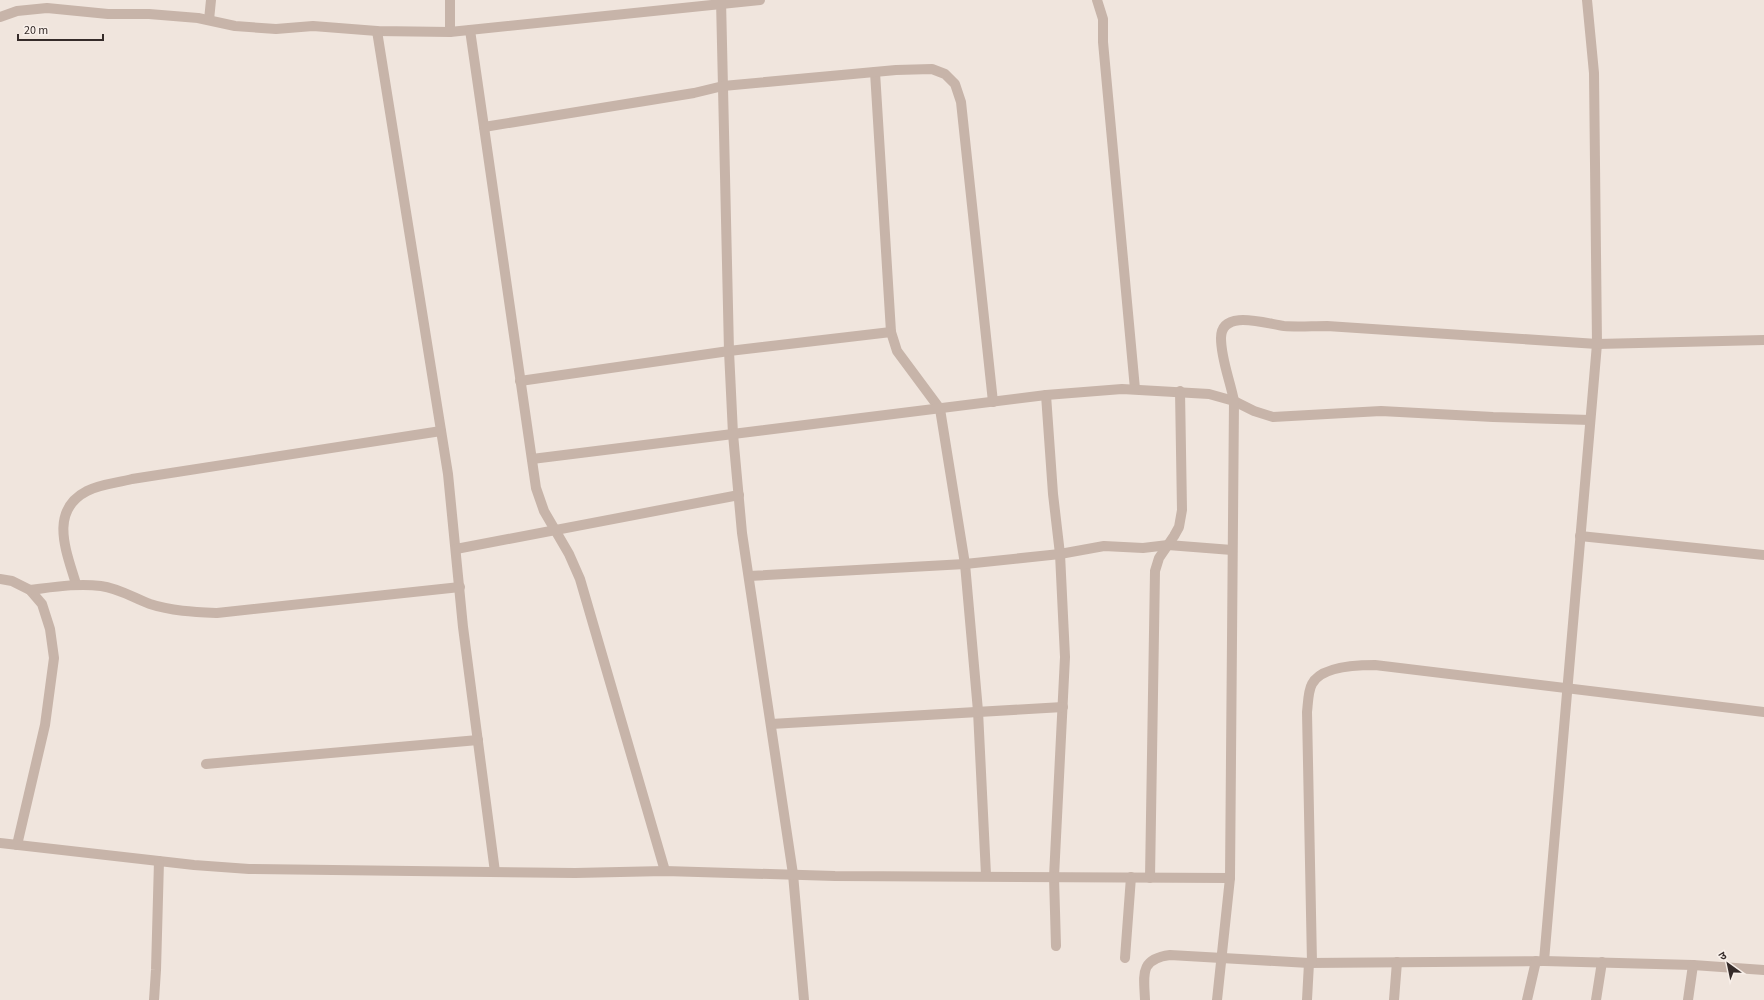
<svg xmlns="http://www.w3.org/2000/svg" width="1764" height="1000" viewBox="0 0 1764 1000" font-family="'Source Sans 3','Noto Sans Devanagari',sans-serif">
	<rect width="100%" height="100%" fill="#f0e5dd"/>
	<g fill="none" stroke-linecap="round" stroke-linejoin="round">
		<g stroke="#c7b4a9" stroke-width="10">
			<path d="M450,0V32"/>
			<path d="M721,0L729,351L733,434L742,533L793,874L804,1000"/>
			<path d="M1097,0L1103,19V42L1135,389"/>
			<path d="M0,17L17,11L47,8L108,14H149L198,18L235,26L276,29L313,26L377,31L450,32L760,0"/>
			<path d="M209,20L211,0"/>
			<path d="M470,30L536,488L544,511L569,554L580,579L665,871"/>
			<path d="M377,31L448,474L463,627L495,872"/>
			<path d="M875,72L891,332L897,351L940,409L965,564L978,711L986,875"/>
			<path d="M484,127L694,93L723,86L896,70L932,69L945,74L955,84L961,102L993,402"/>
			<path d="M520,381L729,351L891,332"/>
			<path d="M1046,395L1053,494L1060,554L1065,657L1054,877L1056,946"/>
			<path d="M532,459L1046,395L1122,389L1209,394L1234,401L1254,411L1273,417L1381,411L1493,417L1590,420"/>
			<path d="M1580,536L1764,555"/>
			<path d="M456,549L739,495"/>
			<path d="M749,576L965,564L1060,554L1104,546L1143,548L1168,545L1232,550"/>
			<path d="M0,579L12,581L30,590L42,604L50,629L54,658L45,725L17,845"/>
			<path d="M76,584C67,553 48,511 87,491C100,484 117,483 132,479L441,431"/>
			<path d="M30,590C54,587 77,583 101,586C118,588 134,598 150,604C171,611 195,612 217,613L460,587"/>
			<path d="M771,724L1063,707"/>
			<path d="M206,764L478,740"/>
			<path d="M0,843L194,865L249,869L575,873L665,871L835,876L1230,878"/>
			<path d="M1150,878L1155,571L1159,558L1174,536L1179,527L1182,510L1180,391"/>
			<path d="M1125,958L1131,877"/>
			<path d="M1544,961L1693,965L1764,970"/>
			<path d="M154,1000L156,970L159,861"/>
			<path d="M1145,1000C1144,975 1139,959 1170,955L1309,963L1544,961L1597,344L1594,73L1587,0"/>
			<path d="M1217,1000L1230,878L1234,401C1230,380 1221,359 1221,338C1221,308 1267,324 1284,326C1297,327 1312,326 1327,326L1597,344L1764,340"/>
			<path d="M1307,1000L1309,963H1312L1307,712C1308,704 1308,691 1312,684C1321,666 1358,665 1375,665L1764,712"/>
			<path d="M1394,1000L1397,962"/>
			<path d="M1527,1000L1536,961"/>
			<path d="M1596,1000L1602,962"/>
			<path d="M1688,1000L1693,965"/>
		</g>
	</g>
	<g transform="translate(1728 964) rotate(327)" stroke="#f8efe9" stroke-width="3" paint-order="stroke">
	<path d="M0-3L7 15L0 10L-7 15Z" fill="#352b29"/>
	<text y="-6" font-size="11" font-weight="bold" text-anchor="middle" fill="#352b29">उ</text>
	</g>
	<path d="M18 34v6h85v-6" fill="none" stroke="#352b29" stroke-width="2"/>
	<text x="24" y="34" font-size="12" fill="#352b29" stroke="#f8efe9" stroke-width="3" paint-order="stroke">20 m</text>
</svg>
